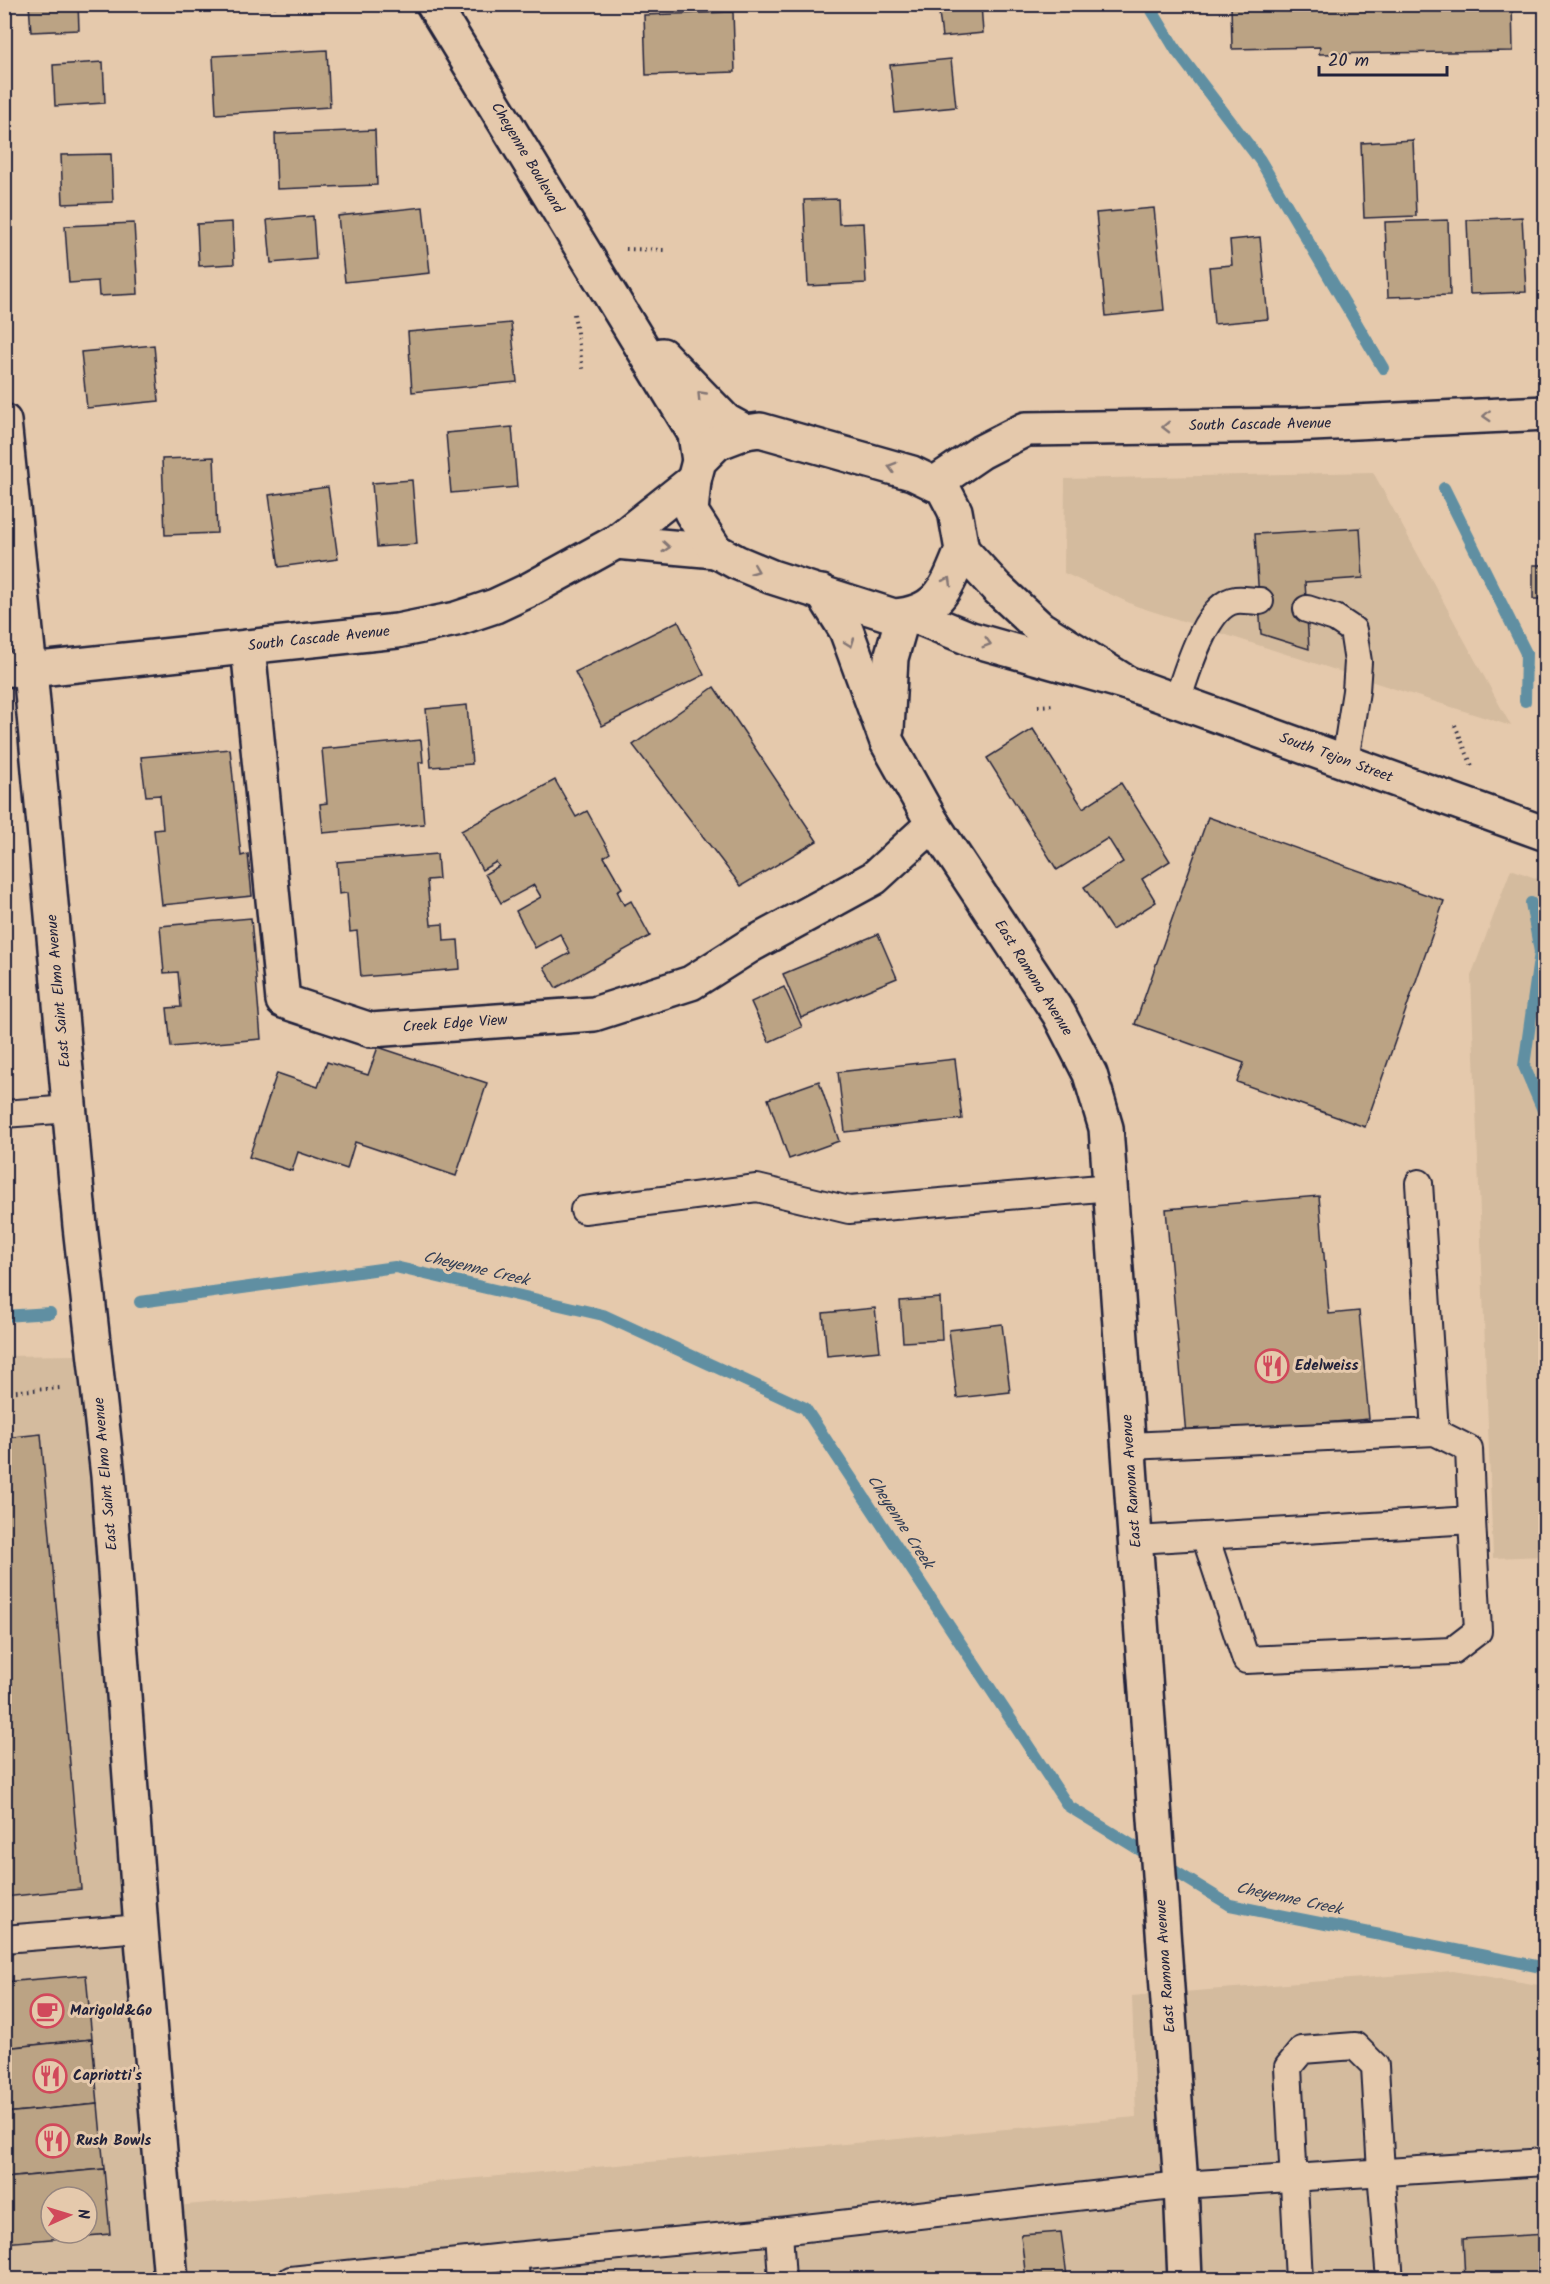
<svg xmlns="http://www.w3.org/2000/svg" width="1550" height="2284" viewBox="0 0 1550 2284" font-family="Kalam,sans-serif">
	<rect width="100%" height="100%" fill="#e5c9ac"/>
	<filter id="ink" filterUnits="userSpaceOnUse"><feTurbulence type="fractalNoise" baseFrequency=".0167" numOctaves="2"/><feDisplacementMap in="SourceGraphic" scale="12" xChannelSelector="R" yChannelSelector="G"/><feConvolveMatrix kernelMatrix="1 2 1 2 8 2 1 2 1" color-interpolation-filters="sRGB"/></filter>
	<g filter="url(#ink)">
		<g fill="#d4bb9e" fill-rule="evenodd">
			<path d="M1373,472L1511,726L1136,606L1064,573L1065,479Z"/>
			<path d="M1511,869L1546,882V1556L1493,1558L1471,976Z"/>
			<path d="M76,1355L166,2223L165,2207L1136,2117L1132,1996L1453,1971L1545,1986V2279H5L4,1356ZM51,2197H87V2233H51Z"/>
		</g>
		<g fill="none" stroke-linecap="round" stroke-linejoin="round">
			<g stroke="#608fa2" stroke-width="12">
				<path d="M1148,4L1176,50L1260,160L1383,368"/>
				<path d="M1444,488L1526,653L1525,701"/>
				<path d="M1531,903L1540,952L1524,1066L1546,1117"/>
				<path d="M140,1302L395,1267L603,1315L805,1408L1068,1806L1230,1905L1546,1968"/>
				<path d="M4,1316L50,1313"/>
			</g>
		</g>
		<g fill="#bba384" stroke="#22223b" stroke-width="1.5" fill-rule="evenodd">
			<path d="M29,4H78L79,30L31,32Z"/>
			<path d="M183,4H274L275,7L183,12Z"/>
			<path d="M938,4H981L983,33L942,37Z"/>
			<path d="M1231,4H1512L1513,51L1319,54L1320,47L1232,49Z"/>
			<path d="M733,12L735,72L646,75L644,15Z"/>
			<path d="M327,50L330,107L216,114L213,56Z"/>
			<path d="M951,59L956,107L895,113L890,65Z"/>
			<path d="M103,62L105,103L55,106L53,65Z"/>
			<path d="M375,130L377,185L277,189L275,134Z"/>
			<path d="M1413,140L1416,216L1364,218L1361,143Z"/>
			<path d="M111,154L113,202L63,204L61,155Z"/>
			<path d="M838,199L839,224L863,223L866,283L808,286L804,200Z"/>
			<path d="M423,207L430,273L345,282L338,216Z"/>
			<path d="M1154,208L1164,310L1106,316L1096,213Z"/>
			<path d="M313,216L316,259L271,263L267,220Z"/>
			<path d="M1522,217L1526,292L1470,294L1467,220Z"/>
			<path d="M1448,220L1450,295L1388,297L1385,222Z"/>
			<path d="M232,222L234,264L199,266L197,224Z"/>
			<path d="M134,223L138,294L99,296L98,281L69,283L65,226Z"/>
			<path d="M1260,237L1268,319L1214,324L1209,267L1232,265L1230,240Z"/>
			<path d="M511,323L517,382L412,392L408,332Z"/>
			<path d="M154,345L159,401L87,408L81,352Z"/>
			<path d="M512,427L517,487L451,493L446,433Z"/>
			<path d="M214,457L217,533L165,535L162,459Z"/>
			<path d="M412,480L417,544L377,547L372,483Z"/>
			<path d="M328,487L338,559L279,567L269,495Z"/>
			<path d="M1360,528L1363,578L1305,582L1309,649L1261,634L1255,534Z"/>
			<rect x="1533" y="565" width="13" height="34"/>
			<path d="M678,621L704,675L602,726L575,672Z"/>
			<path d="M714,687L817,841L741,886L633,745Z"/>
			<path d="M467,705L472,764L431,767L426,709Z"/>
			<path d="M1033,729L1083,808L1121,783L1170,861L1142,879L1156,902L1112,930L1084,887L1123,862L1108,838L1057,870L987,758Z"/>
			<path d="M421,740L423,762H419L424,824L323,833L320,804L327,803L322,749Z"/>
			<path d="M230,749L241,856L248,854L252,896L162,905L154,830L163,829L160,795L146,796L141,757Z"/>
			<path d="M555,780L576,817L587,811L610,853L604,857L622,888L617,891L624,905L631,901L650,936L556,988L544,967L570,953L560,934L535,948L516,911L541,897L534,885L501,903L485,874L499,866L496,862L482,870L461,831Z"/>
			<path d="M1208,817L1444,901L1365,1127L1237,1082L1244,1063L1135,1024Z"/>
			<path d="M437,854L439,879L427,880L431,925L443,924L444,941L458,940L460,969L361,977L357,931L350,932L347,893L339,894L337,862Z"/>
			<path d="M251,918L261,1039L171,1047L167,1008L181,1007L178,972L164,973L160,926Z"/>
			<path d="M878,934L897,978L801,1018L783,974Z"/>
			<path d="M784,987L802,1027L769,1042L751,1002Z"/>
			<path d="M378,1047L487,1083L456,1176L355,1142L347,1169L298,1152L292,1171L249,1157L277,1073L318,1087L327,1062L368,1075Z"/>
			<path d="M955,1059L962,1119L845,1132L838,1072Z"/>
			<path d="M819,1081L839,1141L789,1159L768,1099Z"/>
			<path d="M1319,1196L1329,1314L1359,1311L1369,1419L1186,1435L1166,1209Z"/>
			<path d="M940,1298L942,1340L903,1342L900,1301Z"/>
			<path d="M875,1308L880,1351L827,1356L823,1313Z"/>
			<path d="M1002,1324L1010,1392L957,1398L949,1330Z"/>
			<path d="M41,1434L81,1889L4,1897V1438Z"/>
			<path d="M86,1975L92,2039L4,2048V1982Z"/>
			<path d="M92,2039L98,2104L4,2113V2048Z"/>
			<path d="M98,2104L104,2169L4,2178V2113Z"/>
			<path d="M104,2169L110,2234L4,2243V2178ZM51,2197H87V2233H51Z"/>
			<path d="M1061,2232L1067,2276L1110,2273V2280H1026L1021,2235Z"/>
			<path d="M1546,2234V2280H1465L1463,2239Z"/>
		</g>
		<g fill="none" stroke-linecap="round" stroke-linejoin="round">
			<defs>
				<g id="lane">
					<path d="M1307,609L1335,618L1353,630L1358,662L1356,691L1345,761"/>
					<path d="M1177,701C1186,675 1205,604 1236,600C1243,599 1252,601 1260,601"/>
					<path d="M4,1114L70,1109"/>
					<path d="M1419,1183L1435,1432"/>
					<path d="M584,1210L757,1188L849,1210L1111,1187"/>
					<path d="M1129,1446L1435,1432L1469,1449L1472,1520L1136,1540"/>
					<path d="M1205,1536L1246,1660L1452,1651L1478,1631L1472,1520"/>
					<path d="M4,1939L141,1928"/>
					<path d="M779,2231L782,2280"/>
					<path d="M514,2256L516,2280"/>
					<path d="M291,2280L514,2256L779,2231L1181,2185L1546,2162"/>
					<path d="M1299,2280L1288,2067L1302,2050L1355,2046L1375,2066L1381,2172L1390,2280"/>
				</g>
				<g id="street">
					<path d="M4,421L30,670L80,1226L108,1476L141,1928L171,2280"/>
					<path d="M934,484L981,452L1026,429L1291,425L1546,413"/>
					<path d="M248,647L283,1001L371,1030L594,1014L691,983L751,945L874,878L933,824"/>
				</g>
				<g id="secondary">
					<path d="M433,4L695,434L699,461"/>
					<path d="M662,355L726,421L746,432"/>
					<path d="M616,542L716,551"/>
					<path d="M962,550C947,587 939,613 894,616L772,577L736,562L716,551L691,512L694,480L699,461L717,443L746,432L760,430L912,473L943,488L955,511L962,550L997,588L1040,628L1127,683"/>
					<path d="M822,592L846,630L887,742L933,824L1059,1014L1090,1074L1106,1128L1181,2185L1185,2280"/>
					<path d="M913,615L971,639L1127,683L1546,834"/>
					<path d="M4,669L30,670L397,631L456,619L495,606L527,591L616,542L694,480"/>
					<path d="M887,729L891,658L903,616"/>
				</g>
			</defs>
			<use href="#lane" stroke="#22223b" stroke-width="30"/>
			<use href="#street" stroke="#22223b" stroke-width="38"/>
			<use href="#secondary" stroke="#22223b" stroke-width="38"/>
			<g stroke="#22223b" stroke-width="4" stroke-dasharray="1.5 4.5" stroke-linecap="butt">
				<path d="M626,249L667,250"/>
				<path d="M574,314L583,370"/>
				<path d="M1038,706L1055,705"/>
				<path d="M1455,725L1472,766"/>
				<path d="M4,1392L61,1388"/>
			</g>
			<use href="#lane" stroke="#e5c9ac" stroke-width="26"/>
			<use href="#street" stroke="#e5c9ac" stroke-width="33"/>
			<use href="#secondary" stroke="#e5c9ac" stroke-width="33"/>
		</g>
		<defs><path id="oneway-chevron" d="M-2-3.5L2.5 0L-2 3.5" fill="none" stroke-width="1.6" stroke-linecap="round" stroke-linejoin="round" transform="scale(1.5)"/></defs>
		<g stroke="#847674">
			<use href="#oneway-chevron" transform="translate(701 395) rotate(-134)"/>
			<use href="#oneway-chevron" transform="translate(1487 416) rotate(177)"/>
			<use href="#oneway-chevron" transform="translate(1166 427) rotate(179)"/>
			<use href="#oneway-chevron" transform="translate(892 467) rotate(-164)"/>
			<use href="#oneway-chevron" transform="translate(666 547) rotate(5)"/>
			<use href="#oneway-chevron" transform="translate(755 570) rotate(22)"/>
			<use href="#oneway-chevron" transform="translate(948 581) rotate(-60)"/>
			<use href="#oneway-chevron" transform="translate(850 643) rotate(70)"/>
			<use href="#oneway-chevron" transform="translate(987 643) rotate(16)"/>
		</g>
	</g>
	<defs>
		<symbol id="restaurant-ring" viewBox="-11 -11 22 22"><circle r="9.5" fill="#e5c9ac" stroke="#d1495b" stroke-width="1.5"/><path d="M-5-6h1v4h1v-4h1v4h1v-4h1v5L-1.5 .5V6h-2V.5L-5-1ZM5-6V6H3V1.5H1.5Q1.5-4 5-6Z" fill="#d1495b"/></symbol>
		<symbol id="cafe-ring" viewBox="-11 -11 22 22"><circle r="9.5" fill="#e5c9ac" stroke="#d1495b" stroke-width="1.5"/><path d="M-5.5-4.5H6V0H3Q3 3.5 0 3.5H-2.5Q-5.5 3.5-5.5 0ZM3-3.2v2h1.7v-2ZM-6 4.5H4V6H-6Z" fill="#d1495b"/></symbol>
	</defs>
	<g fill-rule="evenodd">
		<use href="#restaurant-ring" x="1253" y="1347" width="38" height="38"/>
		<use href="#cafe-ring" x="28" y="1992" width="38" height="38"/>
		<use href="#restaurant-ring" x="31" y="2057" width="38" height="38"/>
		<use href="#restaurant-ring" x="34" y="2122" width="38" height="38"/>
	</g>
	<g text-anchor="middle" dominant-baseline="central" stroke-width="6" stroke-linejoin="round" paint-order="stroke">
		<g font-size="15" fill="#22223b" stroke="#e5c9ac">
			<text transform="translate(527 158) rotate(59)">Cheyenne Boulevard</text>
			<text transform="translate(1260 425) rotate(-1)">South Cascade Avenue</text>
			<text transform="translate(319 639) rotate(-6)">South Cascade Avenue</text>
			<text transform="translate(1336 758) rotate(20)">South Tejon Street</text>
			<text transform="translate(1033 978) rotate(58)">East Ramona Avenue</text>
			<text transform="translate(59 991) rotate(-95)">East Saint Elmo Avenue</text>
			<text transform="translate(455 1024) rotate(-4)">Creek Edge View</text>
			<text transform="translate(106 1474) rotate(-95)">East Saint Elmo Avenue</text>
			<text transform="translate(1132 1481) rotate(-94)">East Ramona Avenue</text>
			<text transform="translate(1166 1966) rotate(-94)">East Ramona Avenue</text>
		</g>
		<g font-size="15" font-weight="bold" fill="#22223b" stroke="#e5c9ac" text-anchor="start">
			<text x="1295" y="1366">Edelweiss</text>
			<text x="70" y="2011">Marigold&amp;Go</text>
			<text x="73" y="2076">Capriotti's</text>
			<text x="76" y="2141">Rush Bowls</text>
		</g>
		<g font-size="16" font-style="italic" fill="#313d55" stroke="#e5c9ac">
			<text transform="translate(476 1269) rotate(13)">Cheyenne Creek</text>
			<text transform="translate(900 1522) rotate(57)">Cheyenne Creek</text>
			<text transform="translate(1289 1899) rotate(12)">Cheyenne Creek</text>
		</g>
	</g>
	<rect width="1550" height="2284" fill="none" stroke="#e5c9ac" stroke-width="24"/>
	<rect x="12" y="12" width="1526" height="2260" fill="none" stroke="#22223b" stroke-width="2" filter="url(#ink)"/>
	<g transform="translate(69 2215) rotate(86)"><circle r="28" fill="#e5c9ac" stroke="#97867f" stroke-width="1.5"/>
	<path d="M0-4.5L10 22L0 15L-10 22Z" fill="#d1495b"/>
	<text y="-9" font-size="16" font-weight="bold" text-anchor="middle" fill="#22223b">N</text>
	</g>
	<path d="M1319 66v9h128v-9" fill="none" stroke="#22223b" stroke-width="3"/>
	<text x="1328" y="66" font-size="18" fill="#22223b" stroke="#e5c9ac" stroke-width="4.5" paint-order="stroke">20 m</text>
</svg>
